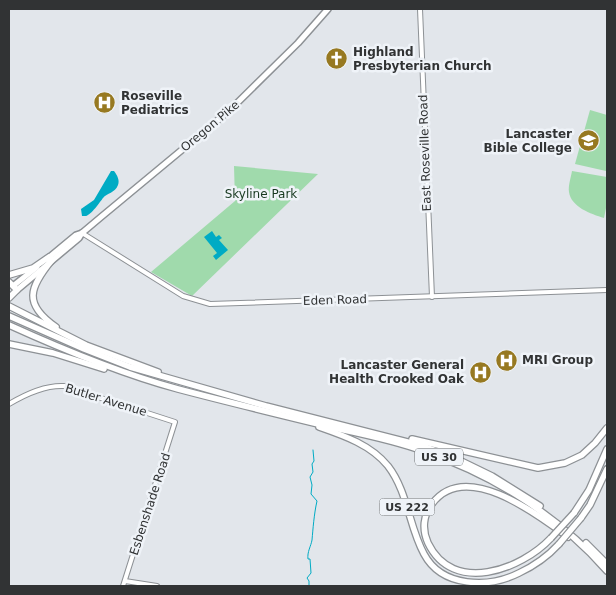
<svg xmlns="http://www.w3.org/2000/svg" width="616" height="595" viewBox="0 0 616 595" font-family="'DejaVu Sans',sans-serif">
	<rect width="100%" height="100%" fill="#e2e6eb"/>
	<g fill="#a0daac">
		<path d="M590,110L607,115L606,171L575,164Z"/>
		<path d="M234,166L318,174L192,296L151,272L235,201Z"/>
		<path d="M572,171L607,177V203L604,218C591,214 571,207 569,192C568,186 571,177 572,171Z"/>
	</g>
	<g fill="#00abc4">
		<path d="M111,171H114C117,175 120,180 118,185C115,193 107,193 103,198C100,202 91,215 86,216C85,216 84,216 82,216L81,209L94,200Z"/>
		<path d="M212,231L216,237L219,235L222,238L219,240L228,250L216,260L213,256L217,253L204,237Z"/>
	</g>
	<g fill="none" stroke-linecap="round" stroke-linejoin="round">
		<path stroke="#00abc4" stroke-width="1" d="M309,586V581L307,578L311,573L310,559H308C307,552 311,546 312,540C313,529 314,514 317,501L311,494L312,485L310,477L313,472L312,464L314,461L313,450"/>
		<defs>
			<g id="minor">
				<path d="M420,9L432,297"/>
				<path d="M82,233L183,296L210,304L607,290"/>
				<path d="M9,404C24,395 46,385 64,386L175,422L123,586"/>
				<path d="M125,581L157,586"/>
			</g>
			<g id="major">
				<path d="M47,259L76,235L82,233L101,217L230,110L298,43L328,9"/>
				<path d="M13,286L37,267"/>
				<path d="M17,290L79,238L82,233"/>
			</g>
			<g id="highway">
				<path d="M52,260C29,288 23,304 56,327"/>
				<path d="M9,275L33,268L49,257"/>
				<path d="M9,282L17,290L9,298"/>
				<path d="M9,306L86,345L158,372"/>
				<path d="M9,316L84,349L130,367L266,406L423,446L455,458L492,476L540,506"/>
				<path d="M9,325C64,350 119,373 178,389C231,403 285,416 339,429C367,435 396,441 423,451C493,475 558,515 607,571"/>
				<path d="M9,344L53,353L104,369"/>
				<path d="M319,427C345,436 371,445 388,466C408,492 409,527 424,554C442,588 489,588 519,573C534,566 548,556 559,544"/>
				<path d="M412,439L538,468L565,463L582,455L595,443L607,428"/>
				<path d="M574,513L589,490L607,449"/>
				<path d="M581,518L590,505L607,469"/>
				<path d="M551,538C521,570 453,595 428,543C422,530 423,515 432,504C465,459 537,514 568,537"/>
				<path d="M586,543L607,564"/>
			</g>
		</defs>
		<use href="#minor" stroke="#8d9195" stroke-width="6"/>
		<use href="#major" stroke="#8d9195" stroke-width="8"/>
		<use href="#highway" stroke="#8d9195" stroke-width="8"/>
		<use href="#minor" stroke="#fff" stroke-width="4"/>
		<use href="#major" stroke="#fff" stroke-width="5"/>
		<use href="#highway" stroke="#fff" stroke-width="5.5"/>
		<defs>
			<g id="highway-bridge">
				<path d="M551,538L574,513"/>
				<path d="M559,544L581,518"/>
			</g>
		</defs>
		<use href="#highway-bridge" stroke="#8d9195" stroke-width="8" stroke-linecap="butt"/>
		<use href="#highway-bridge" stroke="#fff" stroke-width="5.5"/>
	</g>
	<defs>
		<symbol id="church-disc" viewBox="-11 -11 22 22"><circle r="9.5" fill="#977921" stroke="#eff3f8"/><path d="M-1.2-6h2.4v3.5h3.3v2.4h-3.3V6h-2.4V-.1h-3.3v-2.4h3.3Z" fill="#fff"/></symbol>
		<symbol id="hospital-disc" viewBox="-11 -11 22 22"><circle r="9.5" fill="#977921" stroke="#eff3f8"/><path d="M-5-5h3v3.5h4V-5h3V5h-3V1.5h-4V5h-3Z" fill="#fff"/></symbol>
		<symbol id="university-disc" viewBox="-11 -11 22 22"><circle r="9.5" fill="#977921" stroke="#eff3f8"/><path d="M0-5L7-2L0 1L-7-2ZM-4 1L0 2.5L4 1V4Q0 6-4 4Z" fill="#fff"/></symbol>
	</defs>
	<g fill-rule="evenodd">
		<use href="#church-disc" x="324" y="46" width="25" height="25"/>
		<use href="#hospital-disc" x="92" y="90" width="25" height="25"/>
		<use href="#university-disc" x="576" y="128" width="25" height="25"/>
		<use href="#hospital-disc" x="494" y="348" width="25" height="25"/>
		<use href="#hospital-disc" x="468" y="360" width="25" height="25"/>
	</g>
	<g text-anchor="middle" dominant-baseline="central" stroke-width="5" stroke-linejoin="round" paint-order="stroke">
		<g fill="#eff3f8" stroke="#6a6d6f" stroke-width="1">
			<rect x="415" y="448.5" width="48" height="17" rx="4"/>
			<rect x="379.5" y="498.5" width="55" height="17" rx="4"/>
		</g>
		<g font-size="11" font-weight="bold" fill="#313334">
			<text x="439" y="457">US 30</text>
			<text x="407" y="507">US 222</text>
		</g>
		<g font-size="12" font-weight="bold" fill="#313334" stroke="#eff3f8" text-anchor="start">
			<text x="353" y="52">Highland<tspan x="353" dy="14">Presbyterian Church</tspan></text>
			<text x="121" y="96">Roseville<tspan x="121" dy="14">Pediatrics</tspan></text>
			<text x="572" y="134" text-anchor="end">Lancaster<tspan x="572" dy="14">Bible College</tspan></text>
			<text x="522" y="360">MRI Group</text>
			<text x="464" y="365" text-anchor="end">Lancaster General<tspan x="464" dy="14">Health Crooked Oak</tspan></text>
		</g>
		<g font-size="12" fill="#313334" stroke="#eff3f8">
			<text transform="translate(210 126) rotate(-40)">Oregon Pike</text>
			<text transform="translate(425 153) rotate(-92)">East Roseville Road</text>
			<text transform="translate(335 300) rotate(-2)">Eden Road</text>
			<text transform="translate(106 400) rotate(17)">Butler Avenue</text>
			<text transform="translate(150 504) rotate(-72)">Esbenshade Road</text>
		</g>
		<g font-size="12" fill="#16381f" stroke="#eff3f8">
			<text x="261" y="194">Skyline Park</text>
		</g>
	</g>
	<rect width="616" height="595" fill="none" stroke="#313334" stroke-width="20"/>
</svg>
